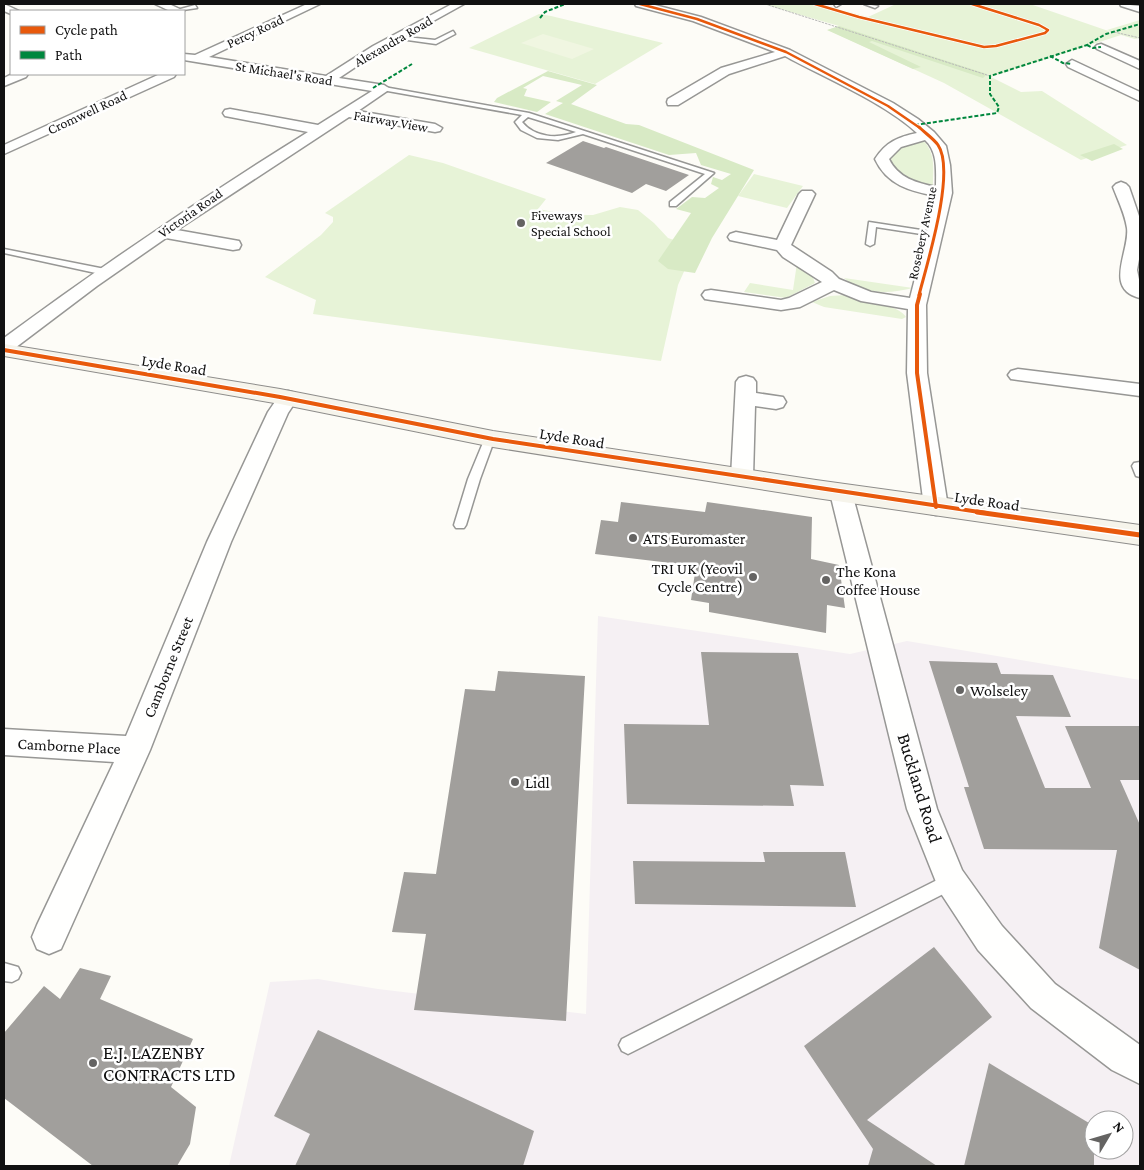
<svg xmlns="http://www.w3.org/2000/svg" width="1144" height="1170" viewBox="0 0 1144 1170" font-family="'Crimson Pro',serif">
	<rect width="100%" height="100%" fill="#fdfcf7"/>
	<path fill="#f5f0f3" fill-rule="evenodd" d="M598,616L850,654L907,641L1140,680V1166H229L270,982L318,979L378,989L586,1014ZM1094,1120H1124V1150H1094Z"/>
	<g fill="#e7f3d7">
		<path d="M763,4H819L868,17L896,4H1030L1120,35L1107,30L1140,20V38L1135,39L1121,35L991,77L1021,92L1042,91L1127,145L1081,160L944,83L828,30L839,26Z"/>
		<path d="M539,14L551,16L663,43L595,84L469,48Z"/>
		<path d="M923,140C936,154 933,168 933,186L930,189C915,183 890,175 891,155L902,144Z"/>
		<path d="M409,155L443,163L546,199L538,209L571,215H593L620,207L638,210L654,223L668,238L695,247L678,285L661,361L313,314L316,300L265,277L321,235L333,222V217L325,213Z"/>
		<path d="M754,174L803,186L787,208L738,196Z"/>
		<path d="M797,263L810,270L815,283L786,298L744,292L750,283L793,290Z"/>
		<path d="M844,278L913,288C890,294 862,295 844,278Z"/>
		<path d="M846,295C861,299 899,305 906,317L902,319L824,307L812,302L830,296Z"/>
	</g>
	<g fill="#d8eac5">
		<path d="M839,26L987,74L983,78L872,41L869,42L921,67L913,69L827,30Z"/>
		<path d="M548,71L597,85L571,104L626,124L639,125L754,170L712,238L695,273L668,269L658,261L691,213L676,209L692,197L705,198L719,188L711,184L713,177L722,180L731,174L701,165L696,153L669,155L545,114L563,103L556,101L582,85L543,76L523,88L527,89L524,96L551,102L537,112L494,102L497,98Z"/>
		<path d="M1114,144L1123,149L1092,161L1080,155Z"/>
	</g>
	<path fill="#f0f6e1" d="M543,34L594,49L572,59L521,43Z"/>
	<g fill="#a19f9c">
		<path d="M583,141L604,148L606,147L689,175L666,191L646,184L632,193L546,163Z"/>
		<path d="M621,502L705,512L707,502L812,517L811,559L839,565L845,608L827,605L826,633L709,612V603L691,600L696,566L595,554L601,520L618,522Z"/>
		<path d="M701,652L798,653L824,786L790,785L794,806L627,804L624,724L709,725Z"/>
		<path d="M929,661L997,663L1001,674L1053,675L1071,717L1016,716L1045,788H1091L1065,726H1140V780H1120L1140,825V970L1099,948L1117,850L984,849L964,787H969Z"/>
		<path d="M498,671L585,676L566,1021L414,1010L426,934L392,932L404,872L436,874L465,689L495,691Z"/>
		<path d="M763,852H845L856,907L635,904L633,861L765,862Z"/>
		<path d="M934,947L992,1017L867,1120L937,1166H868L873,1149L804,1046Z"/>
		<path d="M80,968L111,976L100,999L193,1039L171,1087L196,1107L190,1144L177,1166H93L4,1098V1033L44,986L60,999Z"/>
		<path d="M318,1030L534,1131L523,1166H295L310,1134L274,1116Z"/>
		<path d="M989,1063L1094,1126V1166H964Z"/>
	</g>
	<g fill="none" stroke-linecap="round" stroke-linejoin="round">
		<defs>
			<g id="lane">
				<path d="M834,4H841L836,7Z"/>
				<path d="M864,4L878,6L875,8Z"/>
				<path d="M195,5L197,8L176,11L177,10Z"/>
				<path d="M453,31L455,34L436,44L393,38L396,36L435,40Z"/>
				<path d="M384,87L529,113L714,173L676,206H670V202L705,174L583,134L558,140L537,138L521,130L515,122L522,115L382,90V88ZM528,117L576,132C558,139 535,138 522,122Z"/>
				<path d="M869,222L934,232L938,234L934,236L876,227L874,244L870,246L866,244Z"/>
				<path d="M4,249L105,269L109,272L105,275L4,253Z"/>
				<path d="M490,434L495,438L480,479L466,525L464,528H456L454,525L468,479L485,438Z"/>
				<path d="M1140,462V477L1136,476L1132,466L1134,463Z"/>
				<path d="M951,873L957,875L959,881L957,887L634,1051L628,1054L622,1051L619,1045L622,1039Z"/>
				<path d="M4,963L18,967L21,973L18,979L12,982L4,981Z"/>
			</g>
			<g id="street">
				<path d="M4,4L19,11H11V14L4,11Z"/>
				<path d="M155,4H169L184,11H170Z"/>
				<path d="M307,4H320L209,57L326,76L373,46L452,4H464L381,50L339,78L384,85L390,89L358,111L435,124L442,128L440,131L435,132L349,117L177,230L239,241L241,245L239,249L233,250L166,238L97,286L11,351L4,353V338C103,265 203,197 308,132L225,116L223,113L225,110L230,109L318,125L372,91L184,60V54L195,55Z"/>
				<path d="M635,4H651L701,17L790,50L893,103L918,119L934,132L946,146L950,165L952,193L926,305L927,373L948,507L944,513L936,515L928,513L924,507L907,373L908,309L861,301L834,290L800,307L781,310L711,300L705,299L702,295L705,291L711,290L781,300L789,298L822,282L783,257L777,250L730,240L728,237L730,234L736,232L777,240L799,194L802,191H812L815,194L791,245L832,272L839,279L871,292L910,298L936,196C910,191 887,185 875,159C886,142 898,137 917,133C885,103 825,78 785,56L729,74L678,105H668L667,102L668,99L721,68L775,52L693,21L636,6ZM925,140C938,152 936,170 936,187C917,183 898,178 889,159L901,147Z"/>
				<path d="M1120,4L1140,6V12L1121,6Z"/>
				<path d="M1101,44L1140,61V69L1097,49L1095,47L1097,45Z"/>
				<path d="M1072,60L1140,92V101L1068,67L1066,64Z"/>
				<path d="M12,74H28L26,77L4,86V78Z"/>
				<path d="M160,74H176L174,77L4,154V145Z"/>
				<path d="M1121,182L1126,184L1129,187L1140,219V254L1137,270L1140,284V298C1103,289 1130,251 1127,228C1125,214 1118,200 1113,187L1116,184Z"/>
				<path d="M1018,369L1140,384V396L1011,379L1008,375L1011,371Z"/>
				<path d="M746,376L753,378L756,382V393L783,397L786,402L783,407L776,409L755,406L753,477L750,483L742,485L734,483L731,477L736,382L739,378Z"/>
				<path d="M288,391L295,393L298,398L288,413L231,542L150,750L61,949L49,954L37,949L32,937L37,925L114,762L4,755V729L126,736L207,542L268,412L281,393Z"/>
				<path d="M841,485L849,487L852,493L937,809L962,870L1002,926L1055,984L1140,1045V1084L1112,1070L1031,1008L978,950L940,892L907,809L830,493L833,487Z"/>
			</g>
			<path id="secondary" d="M4,344L280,389L493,431L816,480L1140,525V545L816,498L493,447L280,404L4,356Z"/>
		</defs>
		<use href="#lane" stroke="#979795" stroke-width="3"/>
		<use href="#street" stroke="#979795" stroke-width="3"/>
		<use href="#secondary" stroke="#8e8d8b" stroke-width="2"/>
		<g stroke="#b9b9b8" stroke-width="1" stroke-dasharray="2.5 1" stroke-linecap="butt">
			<path d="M765,4L990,76"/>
			<path d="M1114,32L1140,38"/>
		</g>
		<use href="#lane" fill="#fffffe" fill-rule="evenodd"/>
		<use href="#street" fill="#fffffe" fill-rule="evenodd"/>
		<use href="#secondary" fill="#f6f4eb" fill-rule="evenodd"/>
		<g stroke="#00873e" stroke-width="2" stroke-dasharray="4 2" stroke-linecap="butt">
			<path d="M540,18L545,12L565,4"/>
			<path d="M1087,45L1093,48L1101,47"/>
			<path d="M1050,56L1063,63L1072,64"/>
			<path d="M373,88L412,64"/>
			<path d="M915,125L997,113L999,107L990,94V76L1087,45L1106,34L1140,24"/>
		</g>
		<defs>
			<g id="cycleway-far3">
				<path d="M640,4L697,19L786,52L888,106L920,128"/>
				<path d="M815,4L859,17L984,47L996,46L1045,33L1048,30L1039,25L972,4"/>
			</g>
			<path id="cycleway-far2" d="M919,127C925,133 934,139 938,145C956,171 927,264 919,295"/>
			<g id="cycleway-far1">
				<path d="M920,294L917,305V373L936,507"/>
				<path d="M4,350L280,397L493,439L986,513"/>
			</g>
			<path id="cycleway" d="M977,512L1140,535"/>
		</defs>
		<use href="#cycleway-far3" stroke="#fff" stroke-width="4"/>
		<use href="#cycleway-far2" stroke="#fff" stroke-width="5"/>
		<use href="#cycleway-far1" stroke="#fff" stroke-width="6"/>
		<use href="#cycleway" stroke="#fff" stroke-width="8"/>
		<use href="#cycleway-far3" stroke="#e8590c" stroke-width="2.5"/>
		<use href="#cycleway-far2" stroke="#e8590c" stroke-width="3"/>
		<use href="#cycleway-far1" stroke="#e8590c" stroke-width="4"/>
		<use href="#cycleway" stroke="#e8590c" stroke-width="5"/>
	</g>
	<g fill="#646362" stroke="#fff" stroke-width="2">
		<circle cx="521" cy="223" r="5"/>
		<circle cx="633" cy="538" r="5"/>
		<circle cx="753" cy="577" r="5"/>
		<circle cx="826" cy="580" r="5"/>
		<circle cx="960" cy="690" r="5"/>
		<circle cx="515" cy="782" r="5"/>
		<circle cx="93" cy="1063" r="5"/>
	</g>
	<g text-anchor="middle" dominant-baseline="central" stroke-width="5" stroke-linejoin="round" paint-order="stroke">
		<g font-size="14" fill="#111" stroke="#fff">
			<text transform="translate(255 31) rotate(-25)">Percy Road</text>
			<text transform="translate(393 41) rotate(-30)">Alexandra Road</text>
			<text transform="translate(284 73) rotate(9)">St Michael's Road</text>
			<text transform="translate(87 112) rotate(-25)">Cromwell Road</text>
			<text transform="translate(391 121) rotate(10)">Fairway View</text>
			<text transform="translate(190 213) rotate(-35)">Victoria Road</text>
			<text transform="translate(922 233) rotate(-78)">Rosebery Avenue</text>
		</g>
		<g font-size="14" fill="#111" stroke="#fff" text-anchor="start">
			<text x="531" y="215">Fiveways<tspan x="531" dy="16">Special School</tspan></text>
		</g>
		<g font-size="16" fill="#111" stroke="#fff">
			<text transform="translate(174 365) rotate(9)">Lyde Road</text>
			<text transform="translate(572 438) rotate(9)">Lyde Road</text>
			<text transform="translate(987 501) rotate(8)">Lyde Road</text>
			<text transform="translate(168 667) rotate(-68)">Camborne Street</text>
			<text transform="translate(69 746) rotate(3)">Camborne Place</text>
		</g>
		<g font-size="16" fill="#111" stroke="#fff" text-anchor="start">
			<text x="643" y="538">ATS Euromaster</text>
			<text x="743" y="568" text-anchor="end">TRI UK (Yeovil<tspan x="743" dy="18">Cycle Centre)</tspan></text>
			<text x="836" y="571">The Kona<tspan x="836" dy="18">Coffee House</tspan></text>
			<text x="970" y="690">Wolseley</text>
			<text x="525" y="782">Lidl</text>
		</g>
		<g font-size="19" fill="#111" stroke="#fff">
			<text transform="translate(920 788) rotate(73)">Buckland Road</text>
		</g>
		<g font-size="19" fill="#111" stroke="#fff" text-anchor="start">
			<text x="103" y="1052">E.J. LAZENBY<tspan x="103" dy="22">CONTRACTS LTD</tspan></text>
		</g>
	</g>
	<rect width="1144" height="1170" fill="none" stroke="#111111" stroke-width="10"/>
	<rect x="10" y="10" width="175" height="65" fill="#ffffff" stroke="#a0a0a0"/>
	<rect x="20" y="26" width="25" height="8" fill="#e8590c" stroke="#a0a0a0"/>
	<text x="55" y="35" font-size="15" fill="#111111">Cycle path</text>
	<rect x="20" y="51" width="25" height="8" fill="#00873e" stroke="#a0a0a0"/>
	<text x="55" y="60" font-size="15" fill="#111111">Path</text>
	<g transform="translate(1109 1135) rotate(52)"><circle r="24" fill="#ffffff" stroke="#a0a0a0"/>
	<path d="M0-4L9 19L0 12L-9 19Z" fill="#646362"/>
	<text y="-8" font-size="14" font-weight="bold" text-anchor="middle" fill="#111111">N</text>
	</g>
</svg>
